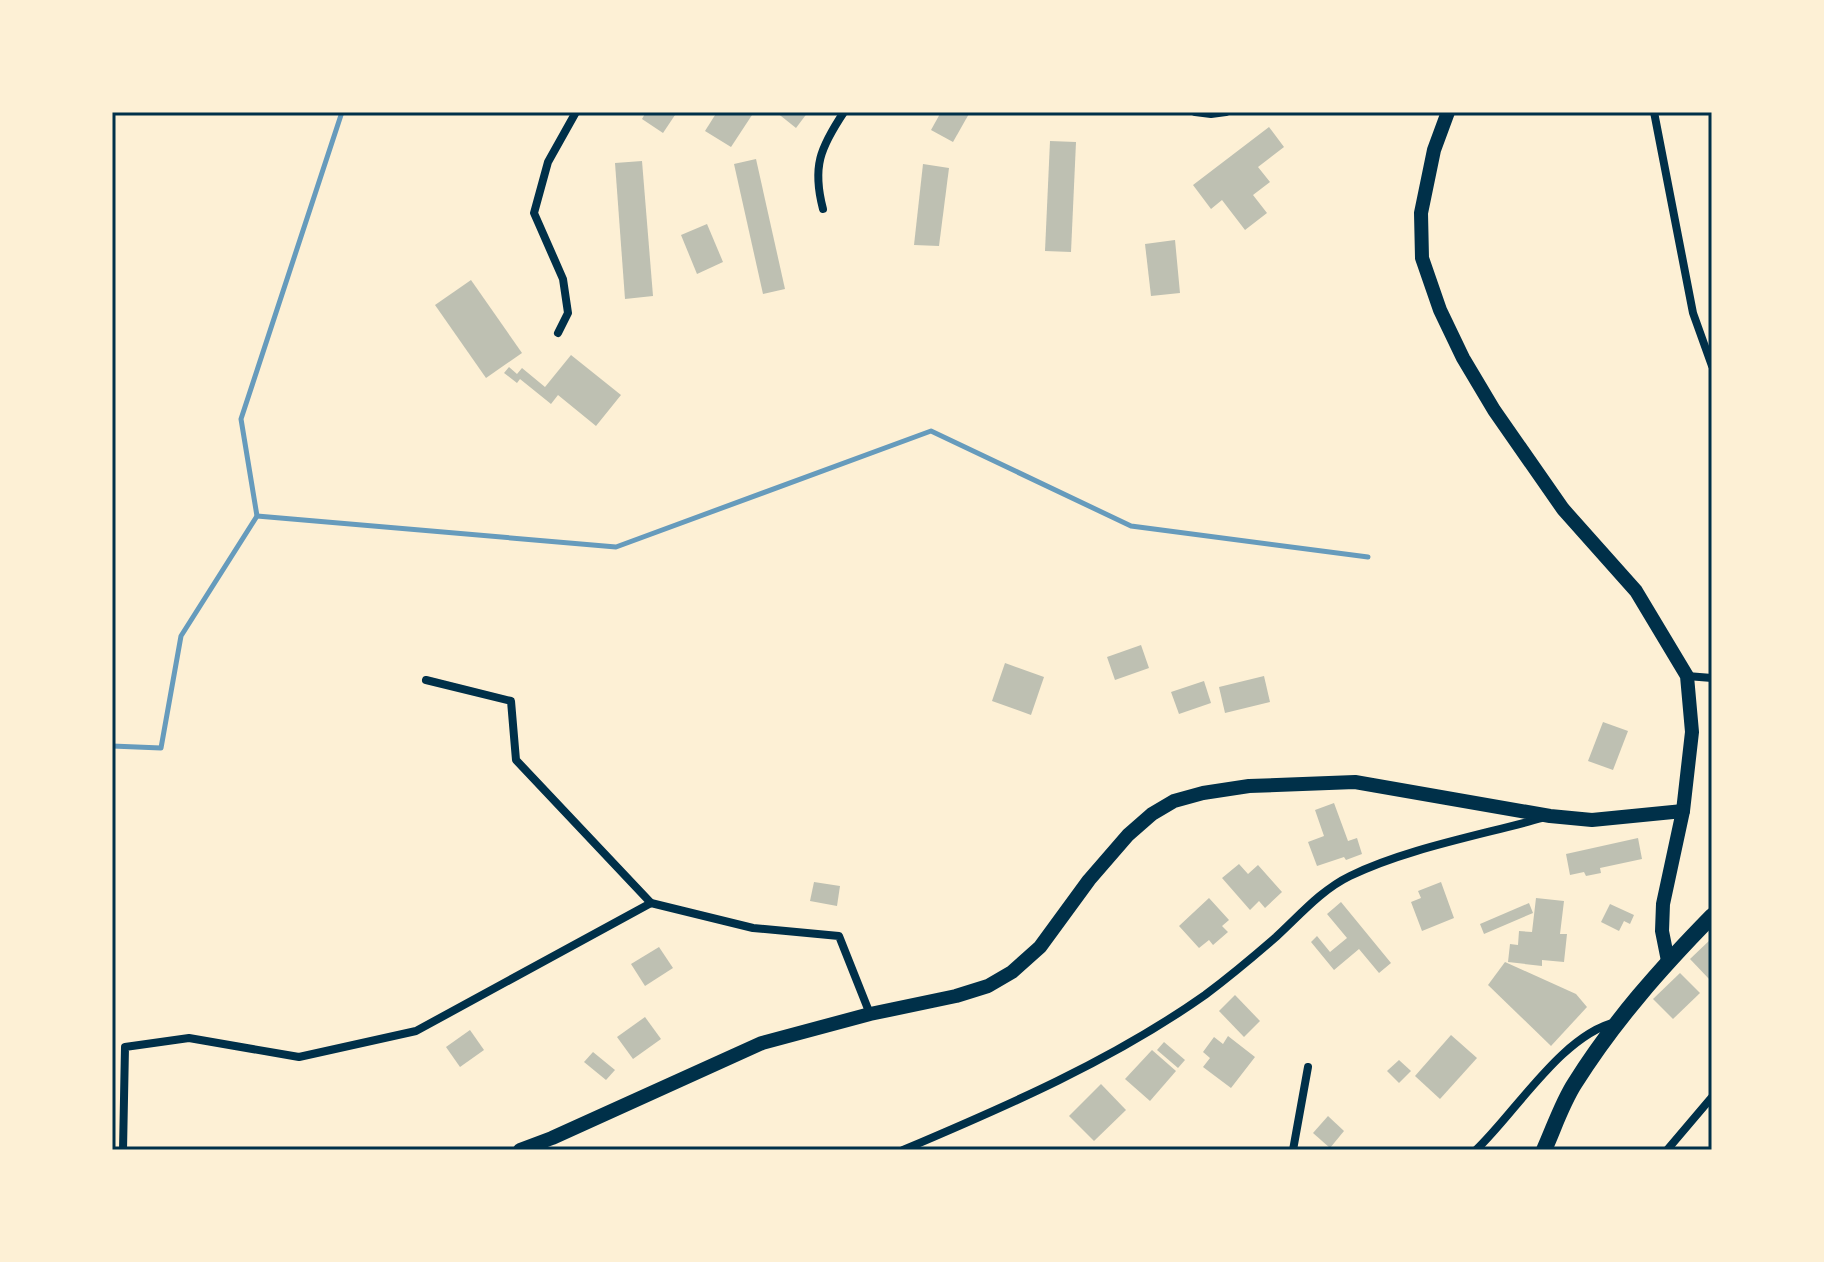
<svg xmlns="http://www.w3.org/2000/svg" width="1824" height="1262" viewBox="0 0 1824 1262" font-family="'DM Sans',sans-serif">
	<rect width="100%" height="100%" fill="#fdf0d5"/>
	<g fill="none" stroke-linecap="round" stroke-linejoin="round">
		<g stroke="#669bbc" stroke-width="5">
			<path d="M257,516L616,547L931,431L1131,526L1368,557"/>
			<path d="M112,746L161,748L181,636L257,516L241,419L342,112"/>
		</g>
	</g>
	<g fill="#bec0b2">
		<path d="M646,112H677L663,133L642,119Z"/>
		<path d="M717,112H754L731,147L705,131Z"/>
		<path d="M776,112H808L796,128Z"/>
		<path d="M941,112H970L953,142L931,130Z"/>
		<path d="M1269,127L1284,147L1258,167L1270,182L1253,195L1267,213L1245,230L1222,200L1211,209L1193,185Z"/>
		<path d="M1050,141L1076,142L1071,252L1045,251Z"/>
		<path d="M756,159L785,289L763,294L734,164Z"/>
		<path d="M642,161L653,296L625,299L615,163Z"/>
		<path d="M923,164L949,168L939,246L914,245Z"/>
		<path d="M707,224L723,262L697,274L681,235Z"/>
		<path d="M1175,240L1180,293L1151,296L1145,244Z"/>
		<path d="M471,280L522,353L486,378L435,305Z"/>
		<path d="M571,355L621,395L596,426L558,395L551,404L520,379L517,383L504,373L509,367L517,374L522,368L545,387Z"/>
		<path d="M1141,645L1149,668L1115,680L1107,657Z"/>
		<path d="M1005,663L1044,677L1031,715L992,701Z"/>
		<path d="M1264,676L1270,702L1225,713L1219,687Z"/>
		<path d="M1204,681L1211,703L1179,714L1171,692Z"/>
		<path d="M1603,722L1628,731L1613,770L1588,761Z"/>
		<path d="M1334,803L1348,841L1357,838L1362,854L1346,860L1344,857L1317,866L1308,842L1324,836L1315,810Z"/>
		<path d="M1638,838L1642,859L1600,868L1601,873L1586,876L1584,872L1570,875L1566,854Z"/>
		<path d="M1239,864L1248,874L1258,865L1282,892L1265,908L1259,901L1250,910L1222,878Z"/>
		<path d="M814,882L840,886L837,906L810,901Z"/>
		<path d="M1441,882L1454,918L1422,931L1411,902L1421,898L1418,891Z"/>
		<path d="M1209,898L1229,920L1222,926L1228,932L1213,945L1209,940L1199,948L1179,926Z"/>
		<path d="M1536,898L1564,901L1560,934H1567L1564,962L1542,960V966L1508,962L1510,944L1518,945L1519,931L1532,932Z"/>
		<path d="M1341,902L1391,963L1379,973L1359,949L1334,970L1311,942L1317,936L1330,952L1347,938L1327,914Z"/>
		<path d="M1529,903L1533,913L1484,934L1480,924Z"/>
		<path d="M1610,904L1634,915L1630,924L1624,921L1619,931L1601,922Z"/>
		<path d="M1712,938V978L1710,980L1690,959Z"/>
		<path d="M659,947L673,968L645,986L631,964Z"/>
		<path d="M1505,962L1576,994L1587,1007L1551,1046L1488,985Z"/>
		<path d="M1680,973L1700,993L1673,1019L1653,999Z"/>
		<path d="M1235,995L1260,1021L1244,1037L1219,1011Z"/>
		<path d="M645,1017L661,1039L633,1059L617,1037Z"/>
		<path d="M470,1030L484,1050L460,1067L446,1047Z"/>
		<path d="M1451,1035L1477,1058L1440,1099L1415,1076Z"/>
		<path d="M1228,1036L1255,1057L1231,1088L1203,1067L1210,1058L1203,1052L1214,1037L1223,1044Z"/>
		<path d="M1164,1042L1185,1060L1178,1068L1157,1050Z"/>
		<path d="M1152,1050L1176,1071L1150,1101L1125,1079Z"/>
		<path d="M593,1052L615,1070L606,1080L584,1062Z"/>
		<path d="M1399,1060L1411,1071L1399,1083L1387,1071Z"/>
		<path d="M1101,1084L1126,1110L1094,1141L1069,1116Z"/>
		<path d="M1328,1116L1344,1131L1330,1148L1313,1133Z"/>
	</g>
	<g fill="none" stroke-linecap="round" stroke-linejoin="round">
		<g stroke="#003049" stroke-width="8">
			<path d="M1195,112L1211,114L1226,112"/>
			<path d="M1654,112L1693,313L1712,366"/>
			<path d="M823,209C812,167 820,148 844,112"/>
			<path d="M558,333L568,313L563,279L534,213L548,162L576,112"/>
			<path d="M1687,676L1712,678"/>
			<path d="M426,680L511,701L516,760L651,903"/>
			<path d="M123,1150L125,1047L189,1038L299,1057L416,1031L651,903L753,928L839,936L870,1014"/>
			<path d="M903,1150C1007,1106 1113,1060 1205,995C1229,977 1253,957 1276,937C1299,916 1321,890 1350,876C1405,849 1481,835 1542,818"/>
			<path d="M1293,1150L1308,1067"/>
			<path d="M1476,1150C1516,1112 1562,1035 1616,1022"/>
			<path d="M1667,1150L1712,1097"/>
		</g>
		<g stroke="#003049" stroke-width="14">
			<path d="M1448,112L1434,150L1421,213L1422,258L1440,310L1463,358L1494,410L1563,509L1636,591L1687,676L1692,732L1683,811L1663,904L1662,931L1668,961"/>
			<path d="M520,1150L552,1138L762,1043L870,1014L956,996L988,986L1012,972L1040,947L1089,880L1128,835L1152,814L1174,801L1203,793L1249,786L1355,782L1550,816L1592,820L1683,811"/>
		</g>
		<path stroke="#003049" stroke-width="16" d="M1544,1150C1554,1128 1562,1103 1575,1083C1614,1021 1661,968 1712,916"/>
	</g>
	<rect width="1824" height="1262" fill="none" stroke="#fdf0d5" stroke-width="228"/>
	<rect x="114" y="114" width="1596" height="1034" fill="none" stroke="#003049" stroke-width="3"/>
</svg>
